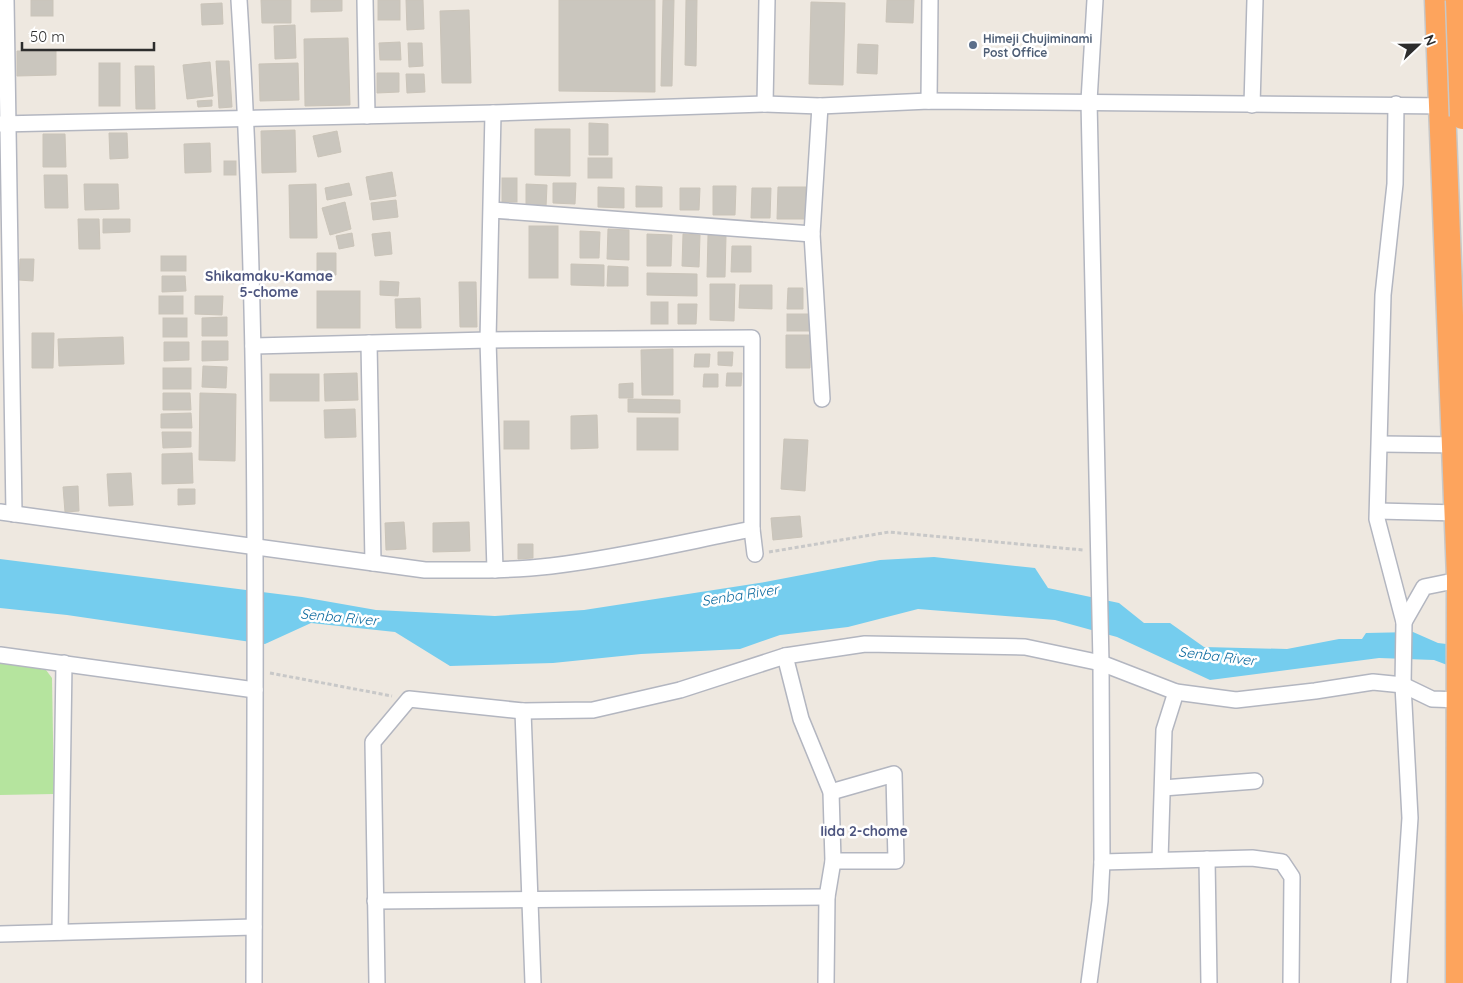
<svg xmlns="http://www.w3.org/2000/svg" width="1463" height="983" viewBox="0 0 1463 983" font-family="Quicksand,sans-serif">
	<rect width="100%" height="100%" fill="#eee8e0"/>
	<path fill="#b5e49e" d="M0,662L46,670L52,678L54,794L0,795Z"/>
	<path fill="#75cdee" d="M934,557L1035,568L1048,588L1119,603L1144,623H1170L1204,647L1287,649L1339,639H1362L1366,633L1413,632L1438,643L1463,646V671L1434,660L1379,658L1210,680L1117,637L1055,620L918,609L848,627L780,635L740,649L641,654L553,663L450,666L395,632L311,623L265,644L67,615L0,608V559L302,597L376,610L495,616L584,610L765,582L880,560Z"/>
	<g fill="#cac6be" stroke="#cac4b9">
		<rect x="31" y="0" width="22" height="16"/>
		<path d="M261,0H291V23H262Z"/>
		<path d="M311,0H342V11L311,12Z"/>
		<rect x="378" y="0" width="22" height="20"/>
		<path d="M406,0H423L424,29L407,30Z"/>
		<path d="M559,0H655V92L559,91Z"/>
		<path d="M663,0H674L672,86H661Z"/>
		<path d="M686,0H697L696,66L685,65Z"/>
		<path d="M887,0H914L913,23L886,22Z"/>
		<path d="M811,2L845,3L843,85L809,84Z"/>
		<path d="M222,3L223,24L202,25L201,4Z"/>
		<path d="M469,10L471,83H442L440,11Z"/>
		<path d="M295,25L296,58L275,59L274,26Z"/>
		<path d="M348,38L350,105L305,106L304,39Z"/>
		<path d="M400,42L401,60H380L379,43Z"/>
		<path d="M408,43H422L423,66L409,67Z"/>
		<path d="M858,44L878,45L877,74L857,73Z"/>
		<path d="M17,51H56V75L17,76Z"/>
		<path d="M216,61H229L232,107L219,108Z"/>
		<path d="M210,62L213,96L187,99L183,65Z"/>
		<rect x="99" y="63" width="21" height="43"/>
		<path d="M298,63L299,100L260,101L259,64Z"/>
		<path d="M135,66H154L155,109H136Z"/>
		<path d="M377,73H399V92L377,93Z"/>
		<path d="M406,74H424L425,92L407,93Z"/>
		<path d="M212,100V106L198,107L197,101Z"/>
		<path d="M589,123L608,124V155H589Z"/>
		<path d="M535,129H570V176L535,175Z"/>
		<path d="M295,130L296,172L262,173L261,131Z"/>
		<path d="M337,131L341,152L318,157L313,136Z"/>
		<path d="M109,133H127L128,158L110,159Z"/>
		<path d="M43,134H65L66,167H43Z"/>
		<path d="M210,143L211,172L185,173L184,144Z"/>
		<rect x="588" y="158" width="24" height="20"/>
		<rect x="224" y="161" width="12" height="14"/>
		<path d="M392,172L396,196L370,200L366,177Z"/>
		<path d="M44,175H67L68,208H45Z"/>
		<rect x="502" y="178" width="15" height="24"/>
		<path d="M349,183L352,195L327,200L325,188Z"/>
		<path d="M553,183H576L575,204L553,203Z"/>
		<path d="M84,184H118L119,209L85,210Z"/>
		<path d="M316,184L317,238H290L289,185Z"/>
		<path d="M526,184L547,185L546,207L526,206Z"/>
		<path d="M636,186L662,187V207H636Z"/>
		<path d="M713,186H736L735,215H713Z"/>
		<path d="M598,187L624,188V208L598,207Z"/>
		<path d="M778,187H806V219H777Z"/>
		<path d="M680,188H700L699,210H680Z"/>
		<path d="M752,188H771L770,218H751Z"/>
		<path d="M396,200L398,217L373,220L371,203Z"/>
		<path d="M345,202L351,229L330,235L322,208Z"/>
		<path d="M78,219H99L100,249H79Z"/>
		<path d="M103,219H130V232L103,233Z"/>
		<rect x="529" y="226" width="29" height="52"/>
		<path d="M608,229L629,230V260L607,259Z"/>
		<path d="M580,231L600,232L599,258H580Z"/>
		<path d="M390,232L392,254L375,256L372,234Z"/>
		<path d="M352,233L354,246L339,249L336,236Z"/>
		<path d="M647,234L672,235L671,266H647Z"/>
		<path d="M683,234L700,235L699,267L682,266Z"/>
		<path d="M708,235L726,236L725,277H707Z"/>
		<path d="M732,246H751V272H731Z"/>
		<path d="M317,253H336V275L317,276Z"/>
		<rect x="161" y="256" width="25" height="15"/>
		<path d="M20,259H34L33,281L19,280Z"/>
		<path d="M571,264L604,265V286L571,285Z"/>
		<path d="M608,266L628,267V286H607Z"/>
		<path d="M647,273L697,274V296L647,295Z"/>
		<path d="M162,276H185L186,291L162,292Z"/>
		<path d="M380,281L399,282L398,296L380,295Z"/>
		<path d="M459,282H476L477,327H460Z"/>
		<path d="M710,284H735L734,321L710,320Z"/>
		<path d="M740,285H772V309L739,308Z"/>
		<path d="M788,288H803V309H787Z"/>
		<rect x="317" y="291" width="43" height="37"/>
		<rect x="159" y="296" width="24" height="18"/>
		<path d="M195,296H223L222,315L195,314Z"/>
		<path d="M420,298L421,328H396L395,299Z"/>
		<rect x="651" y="302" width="17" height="22"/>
		<path d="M678,304H697L696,324H678Z"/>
		<rect x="787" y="314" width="23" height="17"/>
		<path d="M227,317V336H202V318Z"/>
		<rect x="163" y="318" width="24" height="19"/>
		<path d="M32,333H54L53,368H32Z"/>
		<path d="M786,335H811L810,368H786Z"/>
		<path d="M123,337L124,364L59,366L58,339Z"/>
		<path d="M202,341H228V360L202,361Z"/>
		<path d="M164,342H189V360L164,361Z"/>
		<path d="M673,349V395H642L641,350Z"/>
		<path d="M718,352H733L732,366L718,365Z"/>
		<path d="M695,354H710L709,367H694Z"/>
		<path d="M203,366L227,367L226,388L202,387Z"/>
		<rect x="163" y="368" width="28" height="21"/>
		<path d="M357,373L358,400L325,401L324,374Z"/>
		<path d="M727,373H742L741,386H726Z"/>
		<rect x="270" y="374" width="49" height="27"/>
		<path d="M704,374H718V387H703Z"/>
		<path d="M633,383V398H619V384Z"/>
		<path d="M163,393H190L191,410H163Z"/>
		<path d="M200,393L236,394L235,461L199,460Z"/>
		<path d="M628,399L680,400V413L628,412Z"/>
		<path d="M355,409L356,437L325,438L324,410Z"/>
		<path d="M191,413L192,428H161V414Z"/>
		<path d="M597,415L598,448L571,449V416Z"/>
		<rect x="637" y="418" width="41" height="32"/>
		<rect x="504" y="421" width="25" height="28"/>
		<path d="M162,432H191V447L163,448Z"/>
		<path d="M784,439L808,440L805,491L781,489Z"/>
		<path d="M192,453L193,483L162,484V454Z"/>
		<path d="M131,473L133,505L109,506L107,474Z"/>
		<path d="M78,486L79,511L65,512L63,487Z"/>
		<path d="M178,489H195V504L178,505Z"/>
		<path d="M800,516L802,537L773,540L771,518Z"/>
		<path d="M404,522L406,549L386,550L385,523Z"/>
		<path d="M469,522L470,551L433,552V523Z"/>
		<path d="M518,544H533V558L518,559Z"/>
	</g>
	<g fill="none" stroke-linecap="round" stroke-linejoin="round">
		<defs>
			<g id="street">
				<path d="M6,0L14,514"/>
				<path d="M239,0C260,327 255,655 254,983"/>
				<path d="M365,0L367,116"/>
				<path d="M929,101L930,0"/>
				<path d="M765,104L767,0"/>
				<path d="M1396,104L1395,184L1383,295L1377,519L1404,622L1403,685L1410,818L1399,983"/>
				<path d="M1252,105L1255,0"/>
				<path d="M493,113L488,340L495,570"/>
				<path d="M0,124L493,113L765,104L820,106L929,101L1449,106"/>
				<path d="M492,210L812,234L820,106"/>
				<path d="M812,234L822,399"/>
				<path d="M369,343L373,563"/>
				<path d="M253,346L488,340L752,338V529L755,554"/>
				<path d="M1380,444L1461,445"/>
				<path d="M1378,511L1458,513"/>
				<path d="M0,512L425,570C467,570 509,571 551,566C618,558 685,542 752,529"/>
				<path d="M1404,622L1424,587L1463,579"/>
				<path d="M0,655L255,690"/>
				<path d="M785,656L801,719L831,792L833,861L827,897L826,983"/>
				<path d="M523,711L533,983"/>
				<path d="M1163,788L1255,781"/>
				<path d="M831,792L894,774L896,861H833"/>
				<path d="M1207,859L1209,983"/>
				<path d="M1160,860L1164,730L1176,692"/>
				<path d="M1102,862L1252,858L1282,862L1292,877L1291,983"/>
				<path d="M375,901L827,897"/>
				<path d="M60,932L64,663"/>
				<path d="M0,934L254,927"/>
				<path d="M377,983L373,742L409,699L523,711L593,710L680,690L785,656L865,644L1025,647L1101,663L1176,692L1236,700L1315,691L1373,682L1403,685L1432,699L1461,700"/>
				<path d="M1089,983L1100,901L1102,862L1101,663L1089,101L1095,0"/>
			</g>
			<path id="highway" d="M1438,0L1460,578L1459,983"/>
		</defs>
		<use href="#street" stroke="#b3b6c0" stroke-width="18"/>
		<use href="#highway" stroke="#c8c8c8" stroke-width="29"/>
		<g stroke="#c8c8c8" stroke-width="3" stroke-dasharray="4 2.5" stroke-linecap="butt">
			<path d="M769,552L889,532L1083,550"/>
			<path d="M270,673L392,696"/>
		</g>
		<use href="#street" stroke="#fff" stroke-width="15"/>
		<use href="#highway" stroke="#fda45d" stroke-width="26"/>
		<defs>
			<path id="highway-bridge" d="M1459,0L1463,116"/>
		</defs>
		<use href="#highway-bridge" stroke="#c8c8c8" stroke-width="29" stroke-linecap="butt"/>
		<use href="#highway-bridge" stroke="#fda45d" stroke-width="26"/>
	</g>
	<circle fill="#5c6f8a" stroke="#fff" stroke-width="2" cx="973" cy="45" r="5"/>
	<g text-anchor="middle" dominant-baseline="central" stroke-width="5" stroke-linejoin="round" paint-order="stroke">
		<g font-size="12" font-weight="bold" fill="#4e5e75" stroke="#fff" text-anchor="start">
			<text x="983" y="38">Himeji Chujiminami<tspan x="983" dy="14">Post Office</tspan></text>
		</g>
		<g font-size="14" font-weight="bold" fill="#4d557f" stroke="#fff">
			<text x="269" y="276">Shikamaku-Kamae<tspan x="269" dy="16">5-chome</tspan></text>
			<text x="864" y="831">Iida 2-chome</text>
		</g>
		<g font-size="14" font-style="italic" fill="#0f6ca0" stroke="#fff">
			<text transform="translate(740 595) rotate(-9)">Senba River</text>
			<text transform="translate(339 617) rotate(5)">Senba River</text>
			<text transform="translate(1217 656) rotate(7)">Senba River</text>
		</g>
	</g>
	<g transform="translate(1418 45) rotate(68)" stroke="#ffffff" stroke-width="4" paint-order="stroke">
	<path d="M0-4L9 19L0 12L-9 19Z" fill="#2d2d2d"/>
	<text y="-8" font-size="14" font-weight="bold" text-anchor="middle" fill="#2d2d2d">N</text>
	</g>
	<path d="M22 42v8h132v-8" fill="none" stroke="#2d2d2d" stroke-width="2.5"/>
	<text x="30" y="42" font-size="15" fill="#2d2d2d" stroke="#ffffff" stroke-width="4" paint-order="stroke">50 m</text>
</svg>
